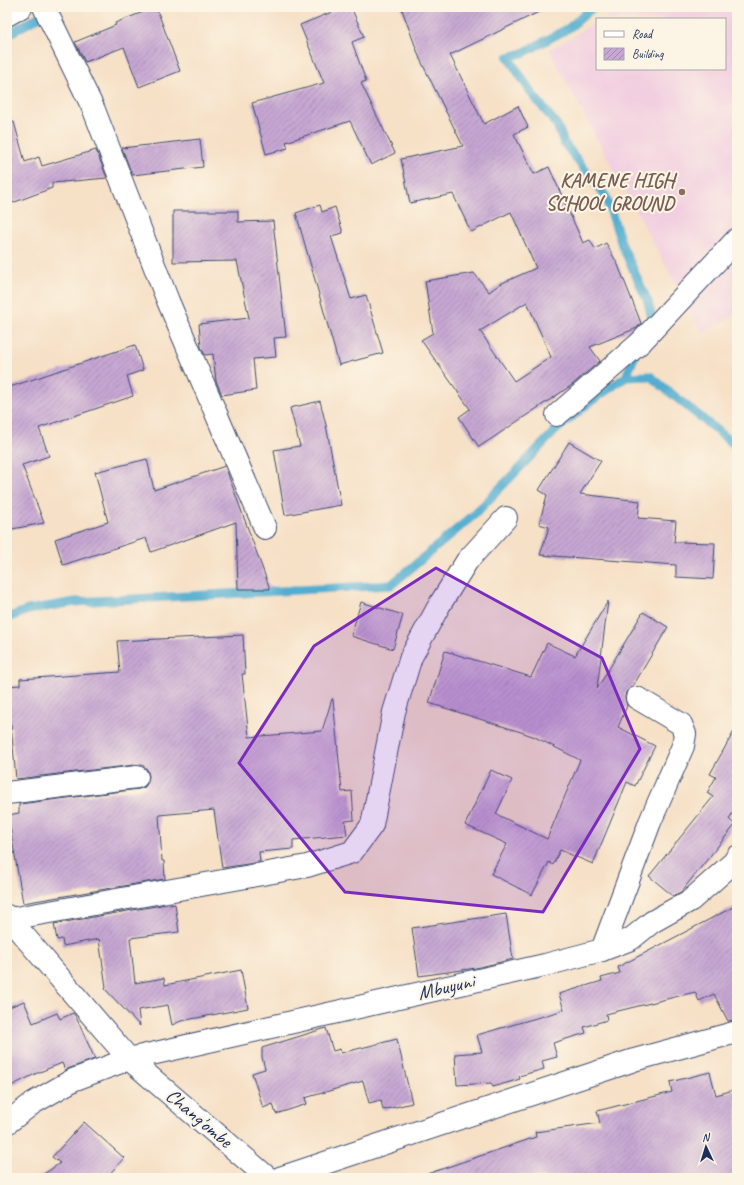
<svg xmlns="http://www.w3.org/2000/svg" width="744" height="1185" viewBox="0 0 744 1185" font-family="Caveat,sans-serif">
	<defs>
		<pattern id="building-hatch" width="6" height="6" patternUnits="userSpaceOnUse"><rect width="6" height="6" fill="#c7a7d3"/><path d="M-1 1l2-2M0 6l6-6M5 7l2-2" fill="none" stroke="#a188ae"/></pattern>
	</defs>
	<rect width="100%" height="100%" fill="#fcf5e5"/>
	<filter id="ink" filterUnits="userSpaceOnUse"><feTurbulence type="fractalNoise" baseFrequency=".025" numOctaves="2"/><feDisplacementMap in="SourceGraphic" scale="8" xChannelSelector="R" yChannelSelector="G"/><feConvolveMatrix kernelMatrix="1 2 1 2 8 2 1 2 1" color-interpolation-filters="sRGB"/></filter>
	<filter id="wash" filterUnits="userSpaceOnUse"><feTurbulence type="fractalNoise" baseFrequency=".012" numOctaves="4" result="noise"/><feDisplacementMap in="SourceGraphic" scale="16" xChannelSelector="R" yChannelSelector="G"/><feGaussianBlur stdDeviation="0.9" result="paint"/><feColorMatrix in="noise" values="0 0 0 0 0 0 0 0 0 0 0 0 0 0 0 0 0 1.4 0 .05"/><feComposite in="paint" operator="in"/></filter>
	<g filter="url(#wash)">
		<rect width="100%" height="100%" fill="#f6e0c6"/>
		<path fill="#f2cfe0" d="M623,7H737V315L702,333L549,50L597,22V69H725V19H603Z"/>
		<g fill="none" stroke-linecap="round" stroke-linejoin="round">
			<g stroke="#52add0" stroke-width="9">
				<path d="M593,7L569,28L523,53L508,57L533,95L557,125L564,143L606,197L622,245L648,302L653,323L652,325"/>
				<path d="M7,35L47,12"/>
				<path d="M626,377L635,355"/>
				<path d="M7,618L28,610L75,602L391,585L475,514L556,430L591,401L626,377L650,376L737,447"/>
			</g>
		</g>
		<g id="blocks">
			<g fill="url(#building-hatch)" fill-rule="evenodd">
				<path d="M156,7L180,71L139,87L124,47L85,62L75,42L116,25L115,23Z"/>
				<path d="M344,7H351L364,37L352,42L366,81L361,83L395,153L371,165L350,121L286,142L288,148L266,154L252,103L324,83L300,25Z"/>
				<path d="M401,7H549L450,55L484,124L518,106L528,127L514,134L534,174L549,167L583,243L590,240L595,249L606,243L618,265L641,323L637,328L590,347L600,361L572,385L479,447L459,417L470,409L421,340L433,333L425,281L474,273L489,292L500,284L536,268L511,212L471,232L453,194L410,203L401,159L463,146L420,59ZM527,302L551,357L514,381L480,331Z"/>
				<path d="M14,122L25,162L39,157L42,166L96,150L107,178L52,183V188L7,205V123Z"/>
				<path d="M200,139L203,167L132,175L122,148Z"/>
				<path d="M320,205L322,212L335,207L343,233L331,236L351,299L366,295L383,353L339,365L296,213Z"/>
				<path d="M173,211H238V222L273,221L286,337L274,338L276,357L253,359L256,390L222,395L216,381L213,354L205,355L201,347L199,324L249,318L237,261L173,262Z"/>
				<path d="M135,345L143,370L127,376L133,396L39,428L49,456L22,465L44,523L7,530V388Z"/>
				<path d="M320,401L326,425L341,505L285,515L274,450L300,446L290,408Z"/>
				<path d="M569,442L601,461L580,494L640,501L638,518L676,521L674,542L715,543L713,579L676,577V565L540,555L549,527L539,524L547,495L539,490Z"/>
				<path d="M147,459L154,490L225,466L270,589H238L236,522L151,552L146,538L63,565L55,539L108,522L95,472Z"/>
				<path d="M608,601L597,689L643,612L668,627L633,686L626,692L625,698L627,706L618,727L655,746L635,786L627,782L593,864L560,850L553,865L549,862L532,895L491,874L507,844L465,825L491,770L512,780L496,814L547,839L580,760L535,737L521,732L429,703L445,651L531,677L547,643L575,656Z"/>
				<path d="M361,602L403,615L393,649L351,636Z"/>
				<path d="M243,635L245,674H242L249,737L322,731L332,699H333L342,792L352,791L354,820L345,821L347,835L293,840V849L259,852L260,862L222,868L214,810L159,815L162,861H164L165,879L23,903L8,815L19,813V804L139,789L145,787L148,782L149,776L147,769L142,765H135L16,779L11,725L8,726L7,686L20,685V679L120,672L117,641Z"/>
				<path d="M737,726V810L735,809L729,819L735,825L681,892L673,896L649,876L713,797L707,793L716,777L710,774Z"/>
				<path d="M167,904L168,905L175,904L179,932L130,938L135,983L164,978L165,985L241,970L248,1008L181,1021L172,1025L168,1005L138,1010L140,1026L105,989L106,987L99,939L63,946L62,939L57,940L54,924Z"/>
				<path d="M737,905V1020L728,1021L714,994L699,1001L695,992L606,1014L607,1020L584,1027L586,1033L553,1043L557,1057L542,1061L544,1069L519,1076L520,1079L493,1087L491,1083L457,1085L455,1054L482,1052L477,1035L564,1010L559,994L602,981L601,978L620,973L618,967Z"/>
				<path d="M506,914L513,959L476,968L419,976L412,928Z"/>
				<path d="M24,1001L33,1023L57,1013L60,1019L73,1013L76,1017L95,1059L65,1070L62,1063L35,1074L7,1088V1008Z"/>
				<path d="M326,1028L333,1051L340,1049L341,1053L397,1039L412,1103L383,1110L381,1100L369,1103L363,1081L305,1098L307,1104L276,1114L273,1104L263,1108L252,1073L265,1069L262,1057V1048Z"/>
				<path d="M710,1072L716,1095L737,1089V1178H428L427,1174L536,1137L535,1132L600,1123L597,1111L672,1092L670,1082Z"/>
				<path d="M84,1122L124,1158L106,1178H38L60,1163L52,1157Z"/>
			</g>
		</g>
	</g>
	<g filter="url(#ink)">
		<use href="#blocks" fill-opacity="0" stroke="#3c4a6e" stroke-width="1"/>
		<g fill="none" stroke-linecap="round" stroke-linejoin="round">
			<defs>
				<g id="minor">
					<path d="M44,7L94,110L168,301L265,528"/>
					<path d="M557,415L641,342L737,239"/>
					<path d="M7,793L137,777"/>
					<path d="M7,916L129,1059L268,1178"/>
					<path d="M10,919L307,866L352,852L372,825L394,712L411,657L440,604L467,561L506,518"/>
					<path d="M602,950L650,822L683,746L685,734L681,724L637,698"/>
					<path d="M7,1123L33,1103L73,1080L129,1059L545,965L602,950L631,939L652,922L691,900L734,862L737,857"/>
					<path d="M280,1178L634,1060L737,1032"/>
				</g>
				<path id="tertiary" d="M7,15L21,7"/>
			</defs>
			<use href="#minor" stroke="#3c4a6e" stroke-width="24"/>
			<use href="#tertiary" stroke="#3c4a6e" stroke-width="24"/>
			<use href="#minor" stroke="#fff" stroke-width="22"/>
			<use href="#tertiary" stroke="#fff" stroke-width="22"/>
		</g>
	</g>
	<path fill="#7b2cbf" fill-opacity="0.2" stroke="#7b2cbf" stroke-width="3" stroke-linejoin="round" d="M436,568L602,658L640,749L543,912L345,892L239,763L314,646Z"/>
	<circle fill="#8d6e63" stroke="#fcf5e5" stroke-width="1.5" cx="682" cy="192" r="4"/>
	<g text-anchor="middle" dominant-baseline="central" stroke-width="4" stroke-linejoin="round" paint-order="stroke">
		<g font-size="20" font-weight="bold" fill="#785e54" stroke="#fcf5e5" text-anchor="end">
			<text x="674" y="180">KAMENE HIGH<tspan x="674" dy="23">SCHOOL GROUND</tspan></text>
		</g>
		<g font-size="20" fill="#1b2f5e" stroke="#fcf5e5">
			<text transform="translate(446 987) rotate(-13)">Mbuyuni</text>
			<text transform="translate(199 1118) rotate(40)">Chang'ombe</text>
		</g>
	</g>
	<rect width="744" height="1185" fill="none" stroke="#fcf5e5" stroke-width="24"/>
	<rect x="596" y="18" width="130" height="52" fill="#fcf5e5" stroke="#a2a6af"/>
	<rect x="604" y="31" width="20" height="6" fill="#ffffff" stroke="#a2a6af"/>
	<text x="632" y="38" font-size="12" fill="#1b2f5e">Road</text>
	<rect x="604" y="48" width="20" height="12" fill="url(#building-hatch)" stroke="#a2a6af"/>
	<text x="632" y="58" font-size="12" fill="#1b2f5e">Building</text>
	<g transform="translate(706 1147) rotate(356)" stroke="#fcf5e5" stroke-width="3" paint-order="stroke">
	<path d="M0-3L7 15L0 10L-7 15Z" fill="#1b2f5e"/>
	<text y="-6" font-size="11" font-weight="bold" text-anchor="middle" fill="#1b2f5e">N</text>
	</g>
</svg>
